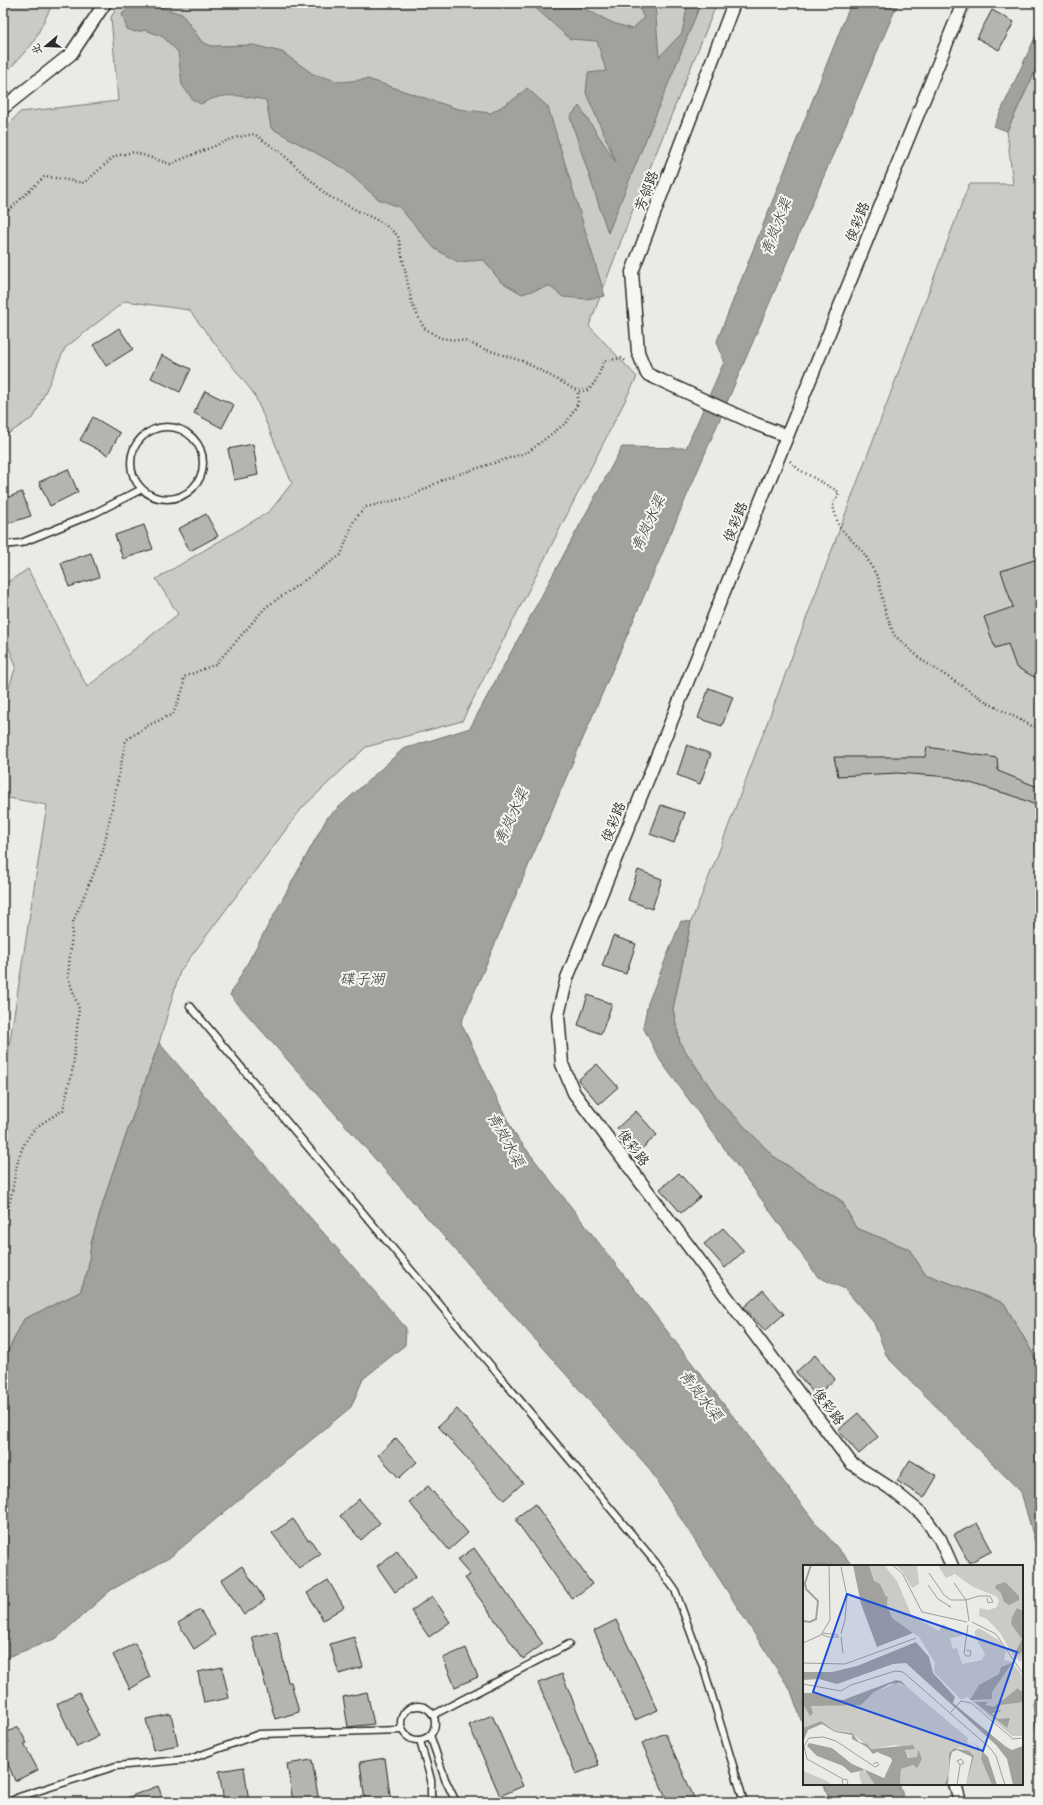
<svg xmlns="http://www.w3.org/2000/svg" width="1043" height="1805" viewBox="0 0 1043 1805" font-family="Mynerve,'LXGW WenKai TC',sans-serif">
	<rect width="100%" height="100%" fill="#eaeae6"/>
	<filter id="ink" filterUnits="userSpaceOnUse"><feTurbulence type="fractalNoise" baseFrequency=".025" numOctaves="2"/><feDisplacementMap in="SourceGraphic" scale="8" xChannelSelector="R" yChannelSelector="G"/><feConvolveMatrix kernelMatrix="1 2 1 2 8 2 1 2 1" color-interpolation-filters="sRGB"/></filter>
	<g filter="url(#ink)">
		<g fill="#cacac7" stroke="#7a7a79">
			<path d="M3,3H53L33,43L3,76Z"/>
			<path d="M120,3H717L632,212L589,326L637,377L462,721L366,747L302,808L180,971L159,1043L110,1180L91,1243L88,1270L80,1292L24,1319L8,1351L3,1355V1074L6,1066L47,805L3,797V706L16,666L3,632V585L28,569L87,687L178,614L156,579L270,511L292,483L254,394L189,310L125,301L65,348L34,417L3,437V131L20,112L118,101L111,17Z"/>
			<path d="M1040,61V1366L1004,1303L925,1274L909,1249L856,1228L842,1201L773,1156L718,1099L680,1043L673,1009L691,922L718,854L969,184H1013L1007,131Z"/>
		</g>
		<g fill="#a1a19e" stroke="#727270">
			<path d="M530,3H573L613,23L632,29L644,18L637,3H655L659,57L682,33L688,3H701L608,233L570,117L579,106L616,162L586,93L588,73L606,71L597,41L570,39Z"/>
			<path d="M851,3H898L461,1023L513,1132L814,1521L853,1566H804V1728L791,1691L648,1467L230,995L327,818L403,749L470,728L622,447L686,448L724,362L717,341Z"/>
			<path d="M149,4L182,14L202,42L212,46L253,45L282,52L313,74L341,82L368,79L458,109L491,113L517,97L527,88L548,107L605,296L586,299L563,297L549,286L522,294L500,281L484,260L458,262L435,249L399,207L378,199L343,168L271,128L266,100C241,96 224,91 201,104L193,100L182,85L178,52L163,37L146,30L135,32L127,29L122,14L132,5Z"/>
			<path d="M1040,27V61L1007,131L994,126Z"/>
			<path d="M681,921L691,922L673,1009L680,1043L718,1099L773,1156L842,1202L856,1228L909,1249L925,1274L1004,1303L1040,1366V1560L1021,1492L887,1357L874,1323L845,1289L818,1277L660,1060L643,1027L648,1003Z"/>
			<path d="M159,1043L406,1328L405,1345L363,1379L351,1407L169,1558L111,1590L57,1638L3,1659V1355L8,1351L24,1319L80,1292L88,1270L91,1243L110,1180Z"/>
			<path d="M1040,1671V1757L1033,1705Z"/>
			<path d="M824,1784H899L905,1802H830Z"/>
		</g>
		<g fill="#b4b4b1" stroke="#2b2b2b">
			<path d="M992,10L1014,22L999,50L977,38Z"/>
			<path d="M119,328L133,349L106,366L93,345Z"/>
			<path d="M162,355L191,369L180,392L151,378Z"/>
			<path d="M205,391L234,405L222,428L194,413Z"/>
			<path d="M93,417L120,433L108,455L80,440Z"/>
			<path d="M253,444L258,475L234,480L228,449Z"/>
			<path d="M68,469L78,492L50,506L39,482Z"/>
			<path d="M22,492L31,516L3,525V499Z"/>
			<path d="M206,514L218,536L190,551L178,529Z"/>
			<path d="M144,525L153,549L123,559L115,535Z"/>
			<path d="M91,553L99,577L69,587L61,563Z"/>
			<path d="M1040,558V680L1016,667L1008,644L995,648L984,617L1013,607L1001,571Z"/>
			<path d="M709,688L733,697L722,726L698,718Z"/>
			<path d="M687,745L711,754L700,784L677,775Z"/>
			<path d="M927,747L997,758L998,771L1040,788V807L1014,796L950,777L898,773L838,776L834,757H925Z"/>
			<path d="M661,805L685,813L674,843L650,834Z"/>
			<path d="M638,870L662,879L652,909L628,900Z"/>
			<path d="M613,936L636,944L626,974L602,966Z"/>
			<path d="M588,995L612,1004L601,1034L578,1025Z"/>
			<path d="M597,1064L618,1087L599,1104L578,1080Z"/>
			<path d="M636,1111L657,1135L638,1152L617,1128Z"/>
			<path d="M679,1173L700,1197L681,1213L660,1189Z"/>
			<path d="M723,1228L744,1251L725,1268L704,1244Z"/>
			<path d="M763,1290L784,1314L765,1331L744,1307Z"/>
			<path d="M815,1355L835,1379L816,1396L796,1372Z"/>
			<path d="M457,1409L523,1483L504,1500L438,1426Z"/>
			<path d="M858,1413L878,1437L859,1454L838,1430Z"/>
			<path d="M396,1438L417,1462L399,1478L378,1455Z"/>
			<path d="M910,1460L937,1476L924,1498L897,1481Z"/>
			<path d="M428,1486L468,1533L449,1550L409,1502Z"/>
			<path d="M359,1499L380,1523L361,1540L340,1516Z"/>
			<path d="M535,1504L592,1584L572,1599L517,1522V1517Z"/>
			<path d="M293,1519L308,1540L310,1539L320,1554L299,1568L272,1533Z"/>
			<path d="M977,1523L992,1551L969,1563L954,1535Z"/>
			<path d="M474,1548L543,1644L523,1659L465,1578L470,1575L457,1560Z"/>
			<path d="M397,1551L416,1577L395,1592L377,1566Z"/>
			<path d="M242,1566L265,1600L244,1615L221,1580Z"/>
			<path d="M328,1580L344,1607L323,1620L307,1593Z"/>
			<path d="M432,1596L450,1622L429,1637L411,1611Z"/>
			<path d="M200,1610L215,1635L194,1649L178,1623Z"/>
			<path d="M616,1620L658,1710L635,1720L594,1631Z"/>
			<path d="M277,1631L288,1682H291L299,1712L275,1719L252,1637Z"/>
			<path d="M354,1637L363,1667L339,1674L330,1644Z"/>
			<path d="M135,1643L150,1677L130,1689L113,1655Z"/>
			<path d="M466,1648L478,1677L455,1687L443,1658Z"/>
			<path d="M222,1667L229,1698L204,1703L198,1672Z"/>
			<path d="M562,1674L599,1765L576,1774L538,1683Z"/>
			<path d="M79,1692L88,1709L86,1710L99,1736L77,1747L57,1704Z"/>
			<path d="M367,1692L374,1724L348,1727L343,1697Z"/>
			<path d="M171,1714L178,1745L153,1750L146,1719Z"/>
			<path d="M492,1715L523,1786L500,1796L469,1725Z"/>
			<path d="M18,1727L27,1743L24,1744L38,1770L15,1781L3,1752V1734Z"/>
			<path d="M665,1733L696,1802H668L642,1743Z"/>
			<path d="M385,1758L391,1802H365L360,1762Z"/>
			<path d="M312,1760L319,1802H293L287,1764Z"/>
			<path d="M244,1767L249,1802H224L219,1771Z"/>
			<path d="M158,1786L164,1802H119L118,1801Z"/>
		</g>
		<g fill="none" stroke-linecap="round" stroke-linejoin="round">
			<defs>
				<g id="lane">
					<circle cx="167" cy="463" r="36"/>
					<path d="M3,545L21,543L95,513L142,489"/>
					<path d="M190,1006L656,1563L675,1590L703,1666L744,1802"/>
					<circle cx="418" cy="1723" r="17"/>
					<path d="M433,1715L569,1644"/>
					<path d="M430,1735L445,1779L456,1802"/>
					<path d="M420,1740C423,1754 428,1767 431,1780C432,1788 429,1795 433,1802"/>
					<path d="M10,1802L19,1797L116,1766L190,1759L259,1734L402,1730"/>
				</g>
				<g id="street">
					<path d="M734,3L632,272L638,352L647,374L756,424L787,436"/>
					<path d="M3,108L71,54L105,3"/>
					<path d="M952,1566L940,1539L922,1514L890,1488L851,1463L574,1093L562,1064L558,1015L567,978L963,3"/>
					<path d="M955,1784L960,1802"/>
				</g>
			</defs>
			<use href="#lane" stroke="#2b2b2b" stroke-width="9"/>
			<use href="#street" stroke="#2b2b2b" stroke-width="15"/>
			<g stroke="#2b2b2b" stroke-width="2.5" stroke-dasharray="1 3" stroke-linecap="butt">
				<path d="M3,216L45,176L84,183L115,156L134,152L170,164L234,138L254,134L279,151L328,196L383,223L398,236L412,304L424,328L440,338L465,341L484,349L525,362L578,391"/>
				<path d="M790,461L798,469L839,492L833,506L839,527L864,553L878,578L884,607L894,635L923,661L990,704L1032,726L1040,728"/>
				<path d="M3,1221C17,1193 11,1156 33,1131C40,1123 54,1116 63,1110L73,1067L79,1009L68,977L73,922L103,851L126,740L149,725L173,714L183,689L184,677L216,664L266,607L341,555L354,520L366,507L410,497L444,479L528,452L567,422L578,403V391L589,390L597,379L604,361L622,358L627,362"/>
			</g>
			<use href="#lane" stroke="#f6f6f2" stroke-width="6"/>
			<use href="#street" stroke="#f6f6f2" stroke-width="12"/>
		</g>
	</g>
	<g text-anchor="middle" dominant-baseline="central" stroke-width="4" stroke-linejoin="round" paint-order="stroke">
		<g font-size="14" fill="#2b2b2b" stroke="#f6f6f2">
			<text transform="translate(647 191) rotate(-69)">芳邻路</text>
			<text transform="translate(858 222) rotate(-68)">俊彩路</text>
			<text transform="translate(736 522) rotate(-68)">俊彩路</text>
			<text transform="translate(614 822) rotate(-68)">俊彩路</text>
			<text transform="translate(633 1148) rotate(53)">俊彩路</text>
			<text transform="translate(828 1407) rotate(53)">俊彩路</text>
		</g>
		<g font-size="15" font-style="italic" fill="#545453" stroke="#f6f6f2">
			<text transform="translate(777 227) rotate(-69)">青岚水渠</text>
			<text transform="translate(649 524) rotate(-65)">青岚水渠</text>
			<text transform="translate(512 817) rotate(-65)">青岚水渠</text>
			<text x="362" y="980">碟子湖</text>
			<text transform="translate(505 1140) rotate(61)">青岚水渠</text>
			<text transform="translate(700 1396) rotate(52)">青岚水渠</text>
		</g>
	</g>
	<g transform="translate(803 1565)">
		<rect width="220" height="220" fill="#eaeae6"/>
		<path d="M66,0H81L94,16L108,49L113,53L136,66L140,59L151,67H158L159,71L147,73L150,84L154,83L159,99L179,95L182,89L172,71V66L176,63L197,76L203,86L201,95L209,97L220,112V171H209L164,132L158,135L131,107L132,98L117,73L89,53L84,39L85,31L83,32L71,16ZM92,0H114L116,19L109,23L99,6ZM135,0H220V94L217,97L209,89L198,69L184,54L176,51L177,43L186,45L194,42L196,35L193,31L170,22L152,9L143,13ZM93,118L105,123L165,173L164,177L179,188L178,194L189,220H163L171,191L158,183H151L146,188V209L141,220H97L98,204L110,200L114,202L115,184L114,192L107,194L102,186L108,183L92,180L68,184L47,167L32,166L18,156L0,163V139L4,142L5,149L6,142L19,139L58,140L70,128ZM57,205L64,207L72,220H59L56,210ZM0,206L24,216L29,220H0Z" fill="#cacac7"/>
		<path d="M50,0H66L71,16L77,19L83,32L85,31L84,39L89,53L110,68L74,82L58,39ZM202,17L216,31V35L206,40L201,37L198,28L192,23L193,20ZM214,43L220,46V86L216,90L213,86L219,74L208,59L209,52ZM113,77L126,92L130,108L152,132L150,138L202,181L209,185L220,181V220H210L204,194L193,180L103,98L90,99L34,119L16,114L0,115V107H29L54,101ZM209,98L189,127V134L167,135L176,120L196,109L198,102ZM93,115L98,116L105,123L97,118L87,119L70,128L58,140L8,141L10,148L7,151L0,139V128H13L28,134L40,135ZM215,123L217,126H220V137L197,140L191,146L198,145L197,147L188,148L195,154L207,153L204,163L172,137H185L182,140L191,142ZM18,156L32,166L49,168L56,177L64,179L68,184L110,180L112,184L102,185L105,193L114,192L115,184L119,194L114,203L110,200L98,204L97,220H72L62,205L48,208L40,201L14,191L4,181L6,178L29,183L49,199L81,213L89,196L88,193L74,187L70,189L64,182L49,174V170L32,167L19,159L5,165L0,177V163ZM170,177L185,192L194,220H189L178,194L179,188ZM151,183L166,186L171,191L163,220L169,192L154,185L149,187L147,196L145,220H141L146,209V188Z" fill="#a1a19e"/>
		<path fill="none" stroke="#a1a19e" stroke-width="2" d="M0,56L7,57L13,54L15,36L3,24L2,18L8,0"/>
		<path fill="none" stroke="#9e9e9b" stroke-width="1" d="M89,0L99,8L119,47L164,57M38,2L44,31L42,55L38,69M126,8L141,30L148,35H163L166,56M151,18L163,35L176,31H187L190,37L185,38L184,33M125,20L135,34L148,42L145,41M169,57L193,69L220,109M20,68L35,70M18,69L25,72H36M38,72L40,88M0,78L18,70L27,55L26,0M163,85L168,86L167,91H163L161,88L165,60M0,98L42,99L113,73M0,119L38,126L48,120L92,106L100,107L187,183L193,191L202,220M148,147L158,136L168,138L210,174L220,173M40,214L4,194L1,181L6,173L20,172L33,176L72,202L76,200L74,197L70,199M40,220L39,215L43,214L45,216L44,220M154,220L157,200L154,196L158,194L161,198L157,200"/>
		<path fill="#1d4ed8" fill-opacity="0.15" stroke="#1d4ed8" stroke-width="2" d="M44,29L214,87L180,186L10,127Z"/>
		<rect width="220" height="220" fill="none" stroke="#2b2b2b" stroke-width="2"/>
	</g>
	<rect width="1043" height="1805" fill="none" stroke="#f6f6f2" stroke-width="16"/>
	<rect x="8" y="8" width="1027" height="1789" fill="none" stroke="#2b2b2b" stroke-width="1.5" filter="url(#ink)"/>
	<g transform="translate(46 46) rotate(251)" stroke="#f6f6f2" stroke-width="3" paint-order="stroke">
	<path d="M0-3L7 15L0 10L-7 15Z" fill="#2b2b2b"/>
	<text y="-6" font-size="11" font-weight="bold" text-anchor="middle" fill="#2b2b2b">北</text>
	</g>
</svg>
